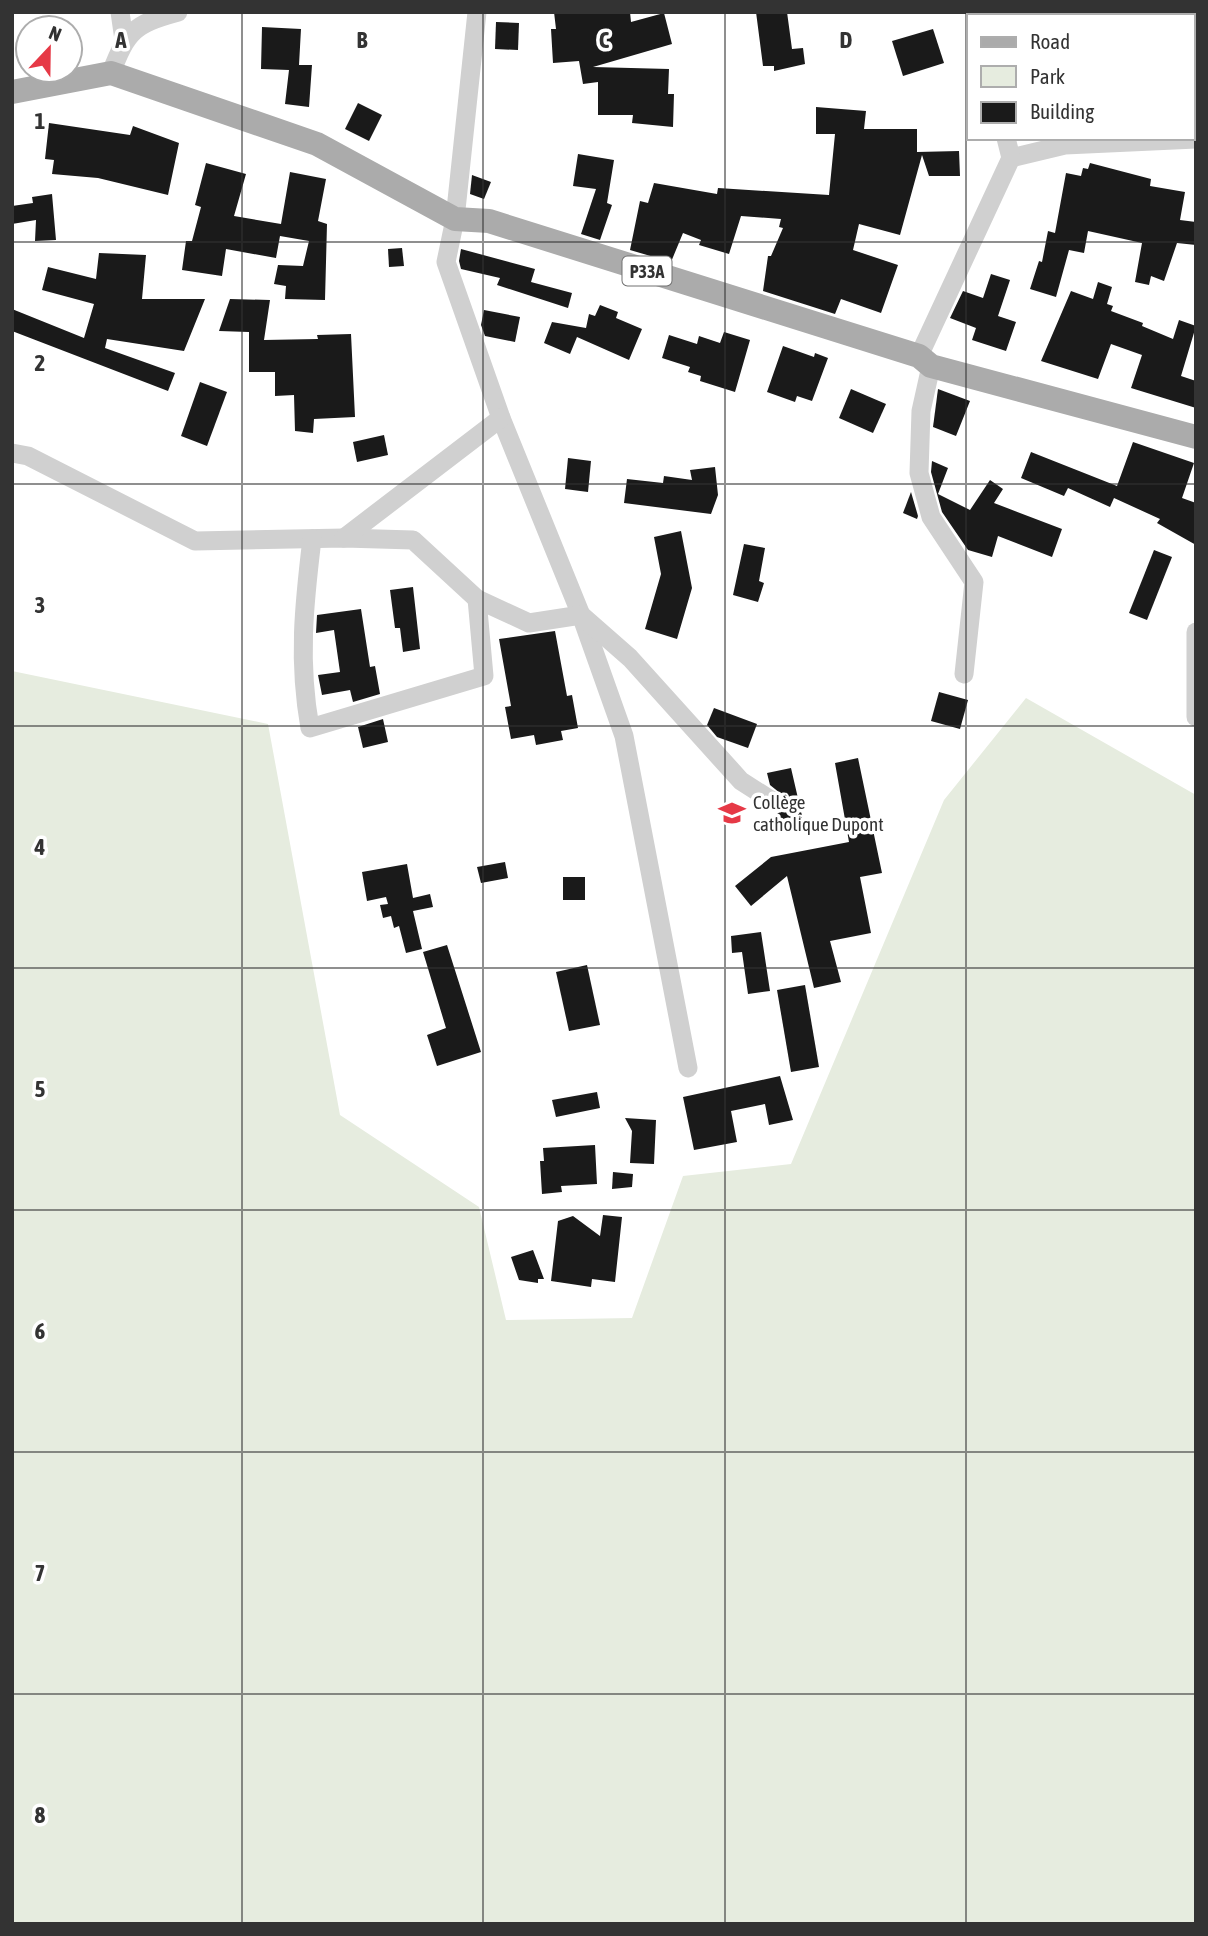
<svg xmlns="http://www.w3.org/2000/svg" width="1208" height="1936" viewBox="0 0 1208 1936" font-family="'Asap Condensed',sans-serif">
	<rect width="100%" height="100%" fill="#fff"/>
	<path fill="#e6ecdf" d="M12,671L268,724L340,1115L479,1207L506,1320L632,1318L683,1176L791,1164L944,800L1026,698L1196,795V1924H12Z"/>
	<g fill="#1a1a1a">
		<path d="M554,12H630L631,22L664,13L672,44L593,67L669,69L668,94H674L673,127L632,123L633,115H598V82L583,84L579,61L553,63L551,29H556Z"/>
		<path d="M756,12H787L792,49L803,48L805,64L774,71V66H763Z"/>
		<path d="M496,22L519,23L518,50L495,49Z"/>
		<path d="M262,27L301,29L299,65H312L309,107L285,104L289,70L261,69Z"/>
		<path d="M933,29L944,63L903,76L892,41Z"/>
		<path d="M358,103L382,115L369,141L345,129Z"/>
		<path d="M816,107L866,111L864,129H917V152L959,151L960,176H929L922,155L900,235L859,224L853,250L898,265L881,313L841,299L835,314L763,291L768,256H771L783,228L779,227L781,219L741,216L729,254L699,245L701,240L683,233L671,262L630,250L640,201L648,203L654,183L717,194L718,188L829,195L835,134H816Z"/>
		<path d="M49,123L130,135L133,126L179,143L168,195L98,178L52,174L54,160L45,159Z"/>
		<path d="M578,154L614,160L607,203L612,205L600,240L581,234L596,189L573,186Z"/>
		<path d="M206,163L246,174L234,216L281,224L290,172L326,179L318,221L327,224L325,300L285,299L286,286L274,284L278,265L303,266L309,241L280,236L276,258L226,249L222,276L182,270L186,241H192L201,207L195,205Z"/>
		<path d="M1090,163L1151,179L1150,186L1185,192L1180,220L1196,222V245L1177,243L1164,281L1151,276L1149,285L1135,282L1142,243L1088,231L1084,253L1069,250L1056,297L1030,289L1039,261L1042,262L1048,231L1055,233L1066,173L1081,176L1083,168L1088,169Z"/>
		<path d="M472,175L491,182L484,199L470,194Z"/>
		<path d="M52,194L56,240L35,241L36,220L12,224V206L33,203L32,197Z"/>
		<path d="M402,248L404,266L389,267L388,249Z"/>
		<path d="M461,249L535,269L531,282L572,293L568,308L497,285L500,278L461,269L459,261Z"/>
		<path d="M99,253L146,255L142,299H205L184,351L107,339L105,348L175,373L168,391L12,331V309L84,338L94,304L42,290L48,267L96,279Z"/>
		<path d="M991,274L1010,280L998,316L1016,322L1006,351L972,340L976,328L950,318L963,291L983,298Z"/>
		<path d="M1098,282L1112,287L1107,304L1113,306L1111,311L1143,323L1142,326L1173,339L1179,320L1196,326L1181,376L1196,381V408L1131,388L1142,355L1111,344L1098,379L1041,361L1071,291L1093,299Z"/>
		<path d="M230,299L270,300L264,340L318,339L317,335L351,334L355,417L314,419L313,433L295,431L294,395L275,396V372H249V332L219,331Z"/>
		<path d="M600,305L618,312L616,318L642,329L629,360L577,337L570,354L544,343L552,322L586,328L589,314L595,316Z"/>
		<path d="M484,310L520,317L515,342L485,336L481,325Z"/>
		<path d="M724,332L750,340L735,392L700,381L701,376L688,372L690,367L662,358L669,335L697,344L699,336L720,343Z"/>
		<path d="M783,346L814,357L815,353L828,358L812,401L797,396L795,402L767,392Z"/>
		<path d="M200,382L227,392L207,446L181,436Z"/>
		<path d="M851,389L886,404L873,433L839,418Z"/>
		<path d="M938,389L970,401L956,436L933,427Z"/>
		<path d="M384,435L388,455L357,462L353,442Z"/>
		<path d="M1133,442L1194,463L1182,498L1196,503V545L1157,523L1160,519L1114,498L1110,507L1068,488L1064,496L1021,478L1031,452L1117,486Z"/>
		<path d="M568,458L591,461L588,492L565,489Z"/>
		<path d="M932,461L948,468L938,494L970,510L990,480L1003,489L994,503L1062,529L1052,557L998,536L992,557L968,550L942,512L931,472Z"/>
		<path d="M715,467L718,495L711,514L624,503L627,479L663,483L664,476L692,480L690,470Z"/>
		<path d="M911,492L918,516L917,519L903,513Z"/>
		<path d="M681,531L692,588L677,639L645,629L661,574L654,537Z"/>
		<path d="M744,544L765,548L759,581L764,583L758,602L733,595Z"/>
		<path d="M1154,550L1172,557L1147,620L1129,613Z"/>
		<path d="M413,587L420,649L403,652L400,628H395L390,590Z"/>
		<path d="M361,609L370,667L375,666L380,694L353,702L350,690L322,695L318,675L340,672L334,630L316,633L317,615Z"/>
		<path d="M555,631L567,696L572,695L578,728L561,731L563,740L536,745L534,735L511,739L505,707L511,706L499,639Z"/>
		<path d="M939,692L968,700L960,729L931,721Z"/>
		<path d="M714,708L757,724L748,748L717,737L707,725Z"/>
		<path d="M383,719L388,742L363,748L358,727Z"/>
		<path d="M858,758L882,873L860,877L871,933L830,941L841,982L814,988L787,876L751,906L735,886L771,857L849,842L835,763Z"/>
		<path d="M791,768L803,820L779,825L777,814L785,808V797L770,785L767,773Z"/>
		<path d="M505,862L508,878L481,883L477,867Z"/>
		<path d="M407,864L413,898L430,894L433,907L413,911L422,949L406,953L399,926L394,928L391,916L383,918L380,905L388,904L386,897L367,901L362,872Z"/>
		<rect x="563" y="877" width="22" height="23"/>
		<path d="M761,932L770,991L748,994L742,952L732,953L731,936Z"/>
		<path d="M447,945L481,1052L437,1066L427,1035L446,1028L423,952Z"/>
		<path d="M587,965L600,1025L569,1031L556,972Z"/>
		<path d="M805,985L819,1067L791,1072L777,990Z"/>
		<path d="M780,1076L793,1120L769,1125L765,1104L731,1111L737,1142L694,1150L683,1097Z"/>
		<path d="M597,1092L600,1108L556,1117L552,1100Z"/>
		<path d="M625,1118L656,1120L654,1164L630,1163L632,1131Z"/>
		<path d="M595,1145L597,1184L561,1186L562,1192L542,1194L540,1161H544L543,1148Z"/>
		<path d="M613,1172L633,1174L632,1187L612,1189Z"/>
		<path d="M603,1215L622,1217L615,1282L592,1279L591,1287L551,1281L558,1221L573,1216L600,1236Z"/>
		<path d="M533,1250L544,1279H538V1283L519,1280L511,1257Z"/>
	</g>
	<g fill="none" stroke-linecap="round" stroke-linejoin="round">
		<g stroke="#d0d0d0" stroke-width="19">
			<path d="M120,12L124,40"/>
			<path d="M477,12L455,219L446,262L501,418L581,615L624,736L688,1068"/>
			<path d="M975,12L976,16"/>
			<path d="M111,73C127,31 134,24 178,12"/>
			<path d="M1011,158L1065,145L1196,139"/>
			<path d="M919,356L1011,158L1006,138"/>
			<path d="M931,366L921,411L919,473L931,517L974,582L964,674"/>
			<path d="M12,453L28,456L195,541L344,538L413,540L477,599L529,623L581,615L630,658L741,781L774,802"/>
			<path d="M344,538L501,418"/>
			<path d="M312,539C304,605 298,661 310,728L484,676L477,599"/>
			<path d="M1196,632V717"/>
		</g>
		<path stroke="#ababab" stroke-width="24" d="M12,92L111,73L317,144L455,219L489,221L919,356L931,366L1196,437"/>
	</g>
	<path fill="none" stroke="#333" stroke-width="2" stroke-opacity="0.55" d="M242,12V1924M483,12V1924M725,12V1924M966,12V1924M12,242H1196M12,484H1196M12,726H1196M12,968H1196M12,1210H1196M12,1452H1196M12,1694H1196"/>
	<defs>
		<symbol id="school-bare" viewBox="-9 -9 18 18"><path d="M0-5L7-2L0 1L-7-2ZM-4 1L0 2.5L4 1V4Q0 6-4 4Z" fill="#e63946" stroke="#fff" stroke-width="2.5" paint-order="stroke"/></symbol>
	</defs>
	<g fill-rule="evenodd">
		<use href="#school-bare" x="713" y="794" width="38" height="38"/>
	</g>
	<g text-anchor="middle" dominant-baseline="central" stroke-width="7" stroke-linejoin="round" paint-order="stroke">
		<rect fill="#fff" stroke="#707070" stroke-width="2" x="622.5" y="256.5" width="49" height="29" rx="5"/>
		<g font-size="18" font-weight="bold" fill="#333">
			<text x="647" y="271">P33A</text>
		</g>
		<g font-size="19" fill="#333" stroke="#fff" text-anchor="start">
			<text x="753" y="802">Collège<tspan x="753" dy="22">catholique Dupont</tspan></text>
		</g>
	</g>
	<g font-size="23" text-anchor="middle" font-weight="bold" fill="#333" stroke="#fff" stroke-width="7" stroke-linejoin="round" paint-order="stroke">
		<text x="121" y="48">A</text>
		<text x="362" y="48">B</text>
		<text x="604" y="48">C</text>
		<text x="846" y="48">D</text>
		<text x="40" y="129">1</text>
		<text x="40" y="371">2</text>
		<text x="40" y="613">3</text>
		<text x="40" y="855">4</text>
		<text x="40" y="1097">5</text>
		<text x="40" y="1339">6</text>
		<text x="40" y="1581">7</text>
		<text x="40" y="1823">8</text>
	</g>
	<rect width="1208" height="1936" fill="none" stroke="#333333" stroke-width="28"/>
	<rect x="967" y="14" width="228" height="126" fill="#ffffff" stroke="#adadad" stroke-width="2"/>
	<rect x="981" y="37" width="35" height="10" fill="#ababab" stroke="#adadad" stroke-width="2"/>
	<text x="1030" y="49" font-size="21" fill="#333333">Road</text>
	<rect x="981" y="66" width="35" height="21" fill="#e6ecdf" stroke="#adadad" stroke-width="2"/>
	<text x="1030" y="84" font-size="21" fill="#333333">Park</text>
	<rect x="981" y="102" width="35" height="21" fill="#1a1a1a" stroke="#adadad" stroke-width="2"/>
	<text x="1030" y="119" font-size="21" fill="#333333">Building</text>
	<g transform="translate(49 49) rotate(22)"><circle r="33" fill="#ffffff" stroke="#adadad" stroke-width="2"/>
	<path d="M0-5L12 26L0 18L-12 26Z" fill="#e63946"/>
	<text y="-10" font-size="19" font-weight="bold" text-anchor="middle" fill="#333333">N</text>
	</g>
</svg>
